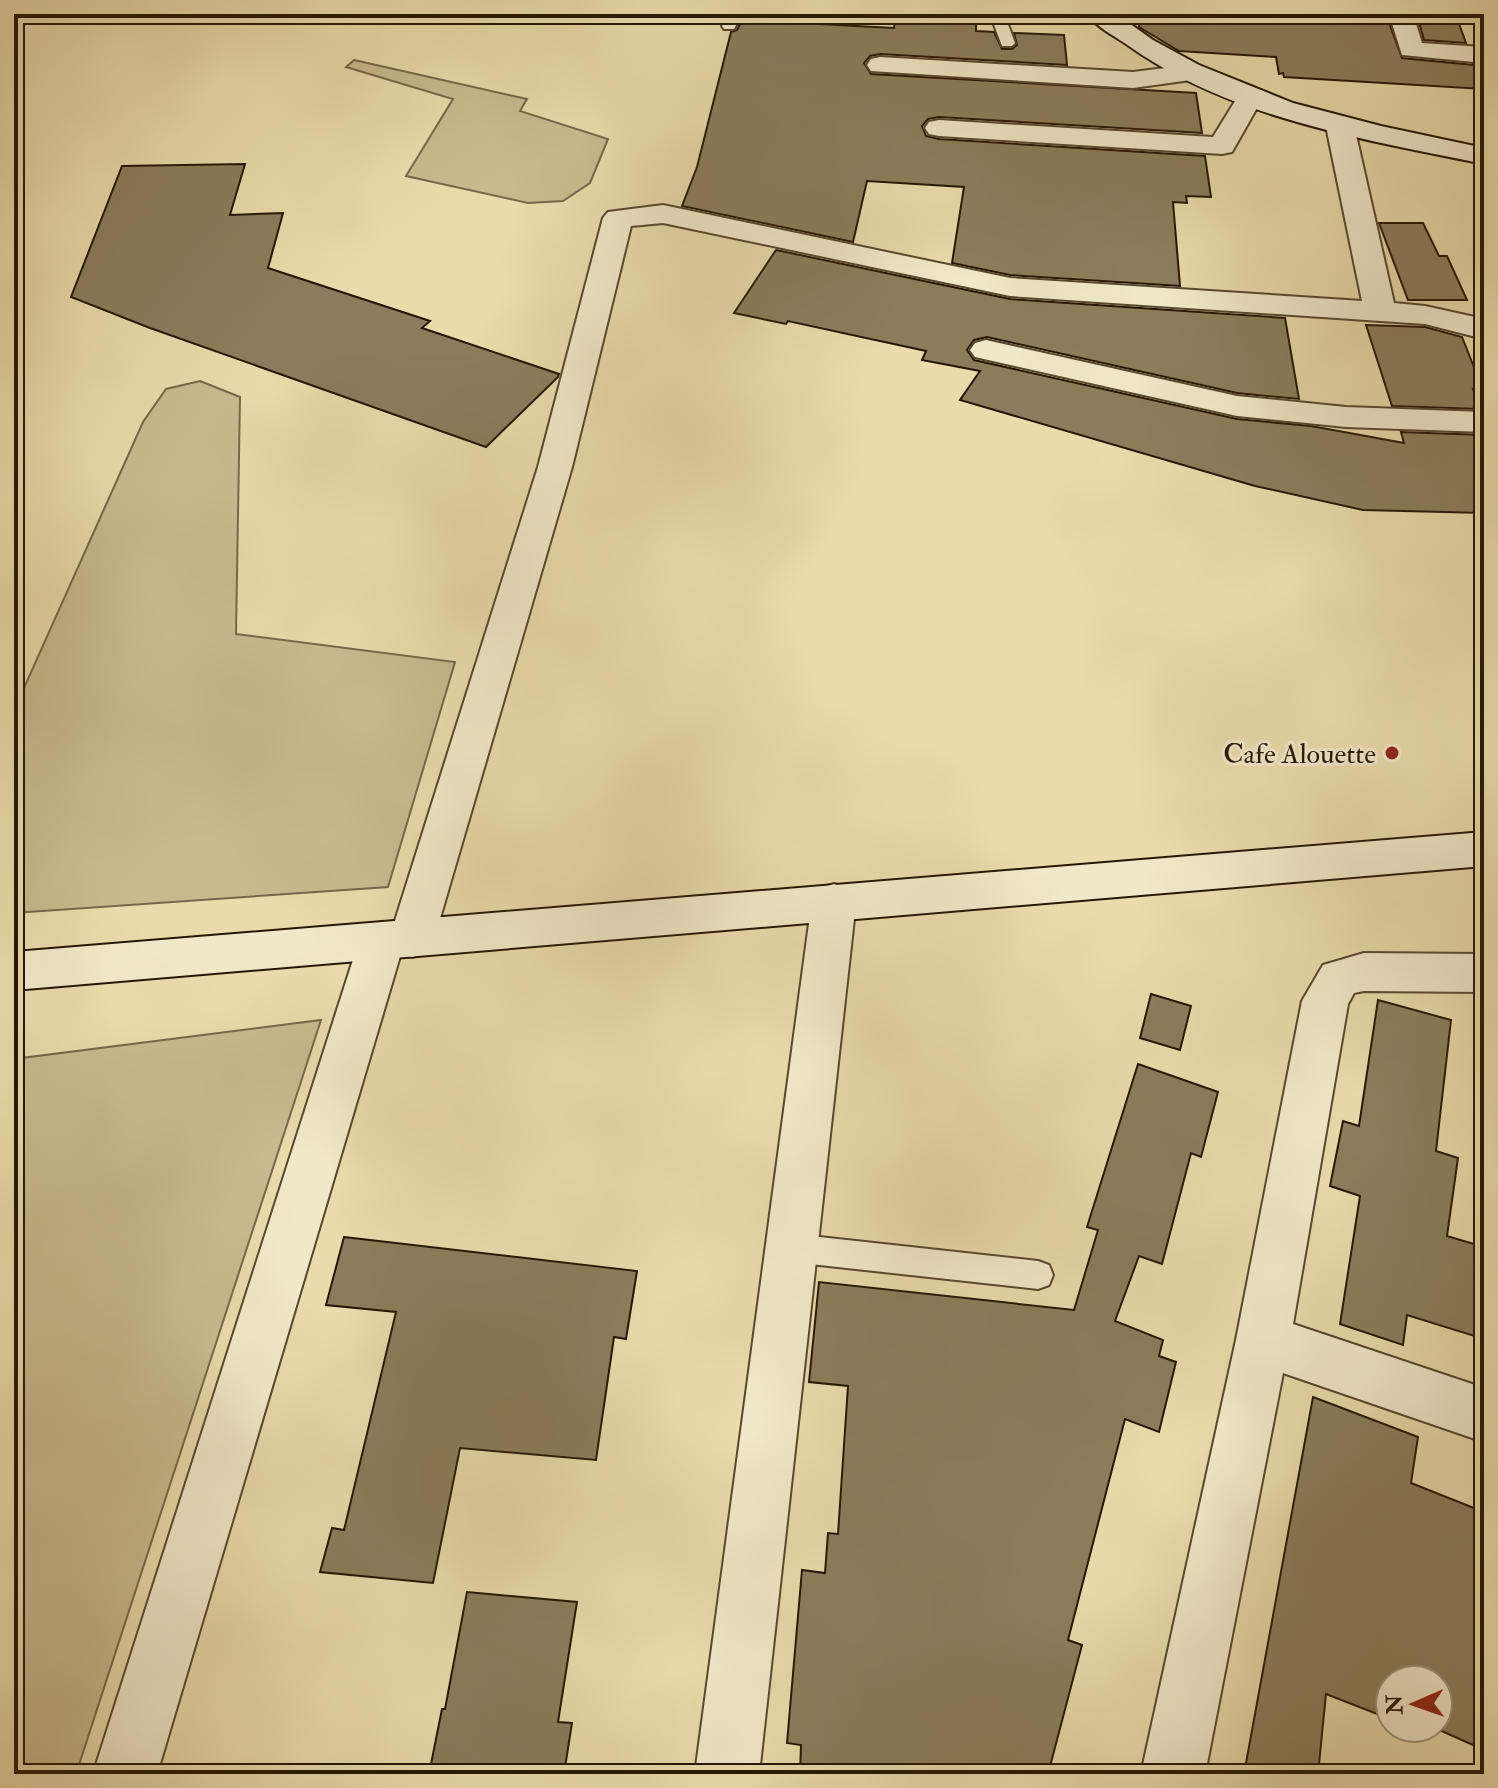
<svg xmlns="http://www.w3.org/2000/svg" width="1498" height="1788" font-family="'IM FELL Double Pica',serif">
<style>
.green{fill:#c8ba8f;stroke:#76684a;stroke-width:2}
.building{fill:#8b7d5b;stroke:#251704;stroke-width:2}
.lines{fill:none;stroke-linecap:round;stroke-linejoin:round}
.lane-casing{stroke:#56482e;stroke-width:4}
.street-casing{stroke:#56482e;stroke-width:4}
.secondary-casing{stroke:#251704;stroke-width:4}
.lane{fill:#f1e8c9;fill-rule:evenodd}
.street{fill:#f1e8c9;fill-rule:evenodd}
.secondary{fill:#f1e8c9;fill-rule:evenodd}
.poi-dot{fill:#8f2418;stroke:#f1e8c9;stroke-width:3}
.labels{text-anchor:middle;stroke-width:6;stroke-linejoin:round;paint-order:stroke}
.poi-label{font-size:28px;fill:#251704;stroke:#f1e8c9;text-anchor:end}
</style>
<rect width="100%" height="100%" fill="#e9dbac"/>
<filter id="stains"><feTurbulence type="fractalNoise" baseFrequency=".0025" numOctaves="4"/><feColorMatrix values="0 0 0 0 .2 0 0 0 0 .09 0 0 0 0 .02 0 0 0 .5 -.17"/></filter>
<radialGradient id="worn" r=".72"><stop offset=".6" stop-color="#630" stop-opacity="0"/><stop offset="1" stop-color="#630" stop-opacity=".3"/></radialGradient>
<g class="green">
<polygon points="354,60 527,99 520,111 608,139 590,183 563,201 528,203 406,176 453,99 346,67"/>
<polygon points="200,381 240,397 236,634 455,662 388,887 14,913 14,689 24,688 143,422 166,389"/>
<polygon points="321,1020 76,1774 14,1774 14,1059"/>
</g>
<g class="building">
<polygon points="896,14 976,14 976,31 994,32 1002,49 1012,49 1017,45 1014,33 1064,35 1067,65 880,54 870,56 864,63 871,74 1196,93 1202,133 939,117 928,119 922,126 926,136 939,139 1205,156 1211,197 1186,196 1187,203 1173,202 1180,286 1010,275 952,263 964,187 867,181 853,242 682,206 697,167 731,32 737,30 742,20 894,28"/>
<polygon points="1140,14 1372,14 1374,20 1388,20 1402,58 1474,65 1483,89 1284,77 1283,73 1279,74 1276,57 1179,51 1139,27"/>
<polygon points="1419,22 1459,24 1466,43 1424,40"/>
<polygon points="245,164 230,215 283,213 268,268 430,321 422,328 559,374 558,377 486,447 150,328 71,297 122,166"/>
<polygon points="1379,223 1423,223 1439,256 1447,256 1467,300 1408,300"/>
<polygon points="776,250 1010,299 1285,318 1299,399 1237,393 987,337 974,340 967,350 974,360 1237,419 1311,426 1404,443 1401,432 1484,435 1484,513 1363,510 1255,486 960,400 980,371 922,360 926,351 788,321 786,324 734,313"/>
<polygon points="1366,325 1425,327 1462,337 1483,390 1473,389 1480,409 1392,406"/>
<polygon points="1151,994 1191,1006 1180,1050 1140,1038"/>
<polygon points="1378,1000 1451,1020 1436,1151 1458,1158 1447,1236 1484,1247 1484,1339 1407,1315 1403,1345 1340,1324 1360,1196 1330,1186 1343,1121 1359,1126"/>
<polygon points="1138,1064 1218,1092 1201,1157 1191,1153 1162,1264 1139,1256 1115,1321 1163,1340 1159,1356 1176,1362 1159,1432 1125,1419 1068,1640 1082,1645 1048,1774 800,1774 801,1745 787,1743 802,1570 825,1573 828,1533 838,1534 848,1386 809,1382 819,1282 1074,1310 1098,1230 1087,1227"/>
<polygon points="344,1237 637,1271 626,1339 614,1337 596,1460 460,1448 433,1583 320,1572 332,1528 344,1530 396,1312 326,1305"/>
<polygon points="1313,1397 1418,1437 1411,1483 1484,1512 1484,1750 1435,1728 1438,1728 1438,1680 1390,1680 1390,1719 1326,1694 1318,1774 1244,1774"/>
<polygon points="467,1592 577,1602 558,1722 572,1723 564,1774 429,1774 442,1709 445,1709"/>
</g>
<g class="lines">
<g class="lane-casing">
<g id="lane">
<polygon points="728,14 742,14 734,29 724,29 722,26"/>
<polygon points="990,14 1004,14 1015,43 1012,46 1002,46"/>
<polygon points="792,1234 1038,1261 1049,1265 1053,1275 1049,1285 1038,1289 792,1262 781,1258 777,1248 781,1238"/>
</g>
</g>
<g class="street-casing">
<g id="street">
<polygon points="1389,14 1413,14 1422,43 1484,47 1484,63 1402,55"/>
<polygon points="880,57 1133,72 1189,65 1198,67 1202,73 1198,79 1133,88 871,71 867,65 871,59"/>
<polygon points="1249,91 1258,93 1262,99 1232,152 1222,154 939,136 929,134 925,128 929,122 939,120 1213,137 1240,93"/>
<polygon points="1340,118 1350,120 1354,126 1394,303 1425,306 1484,319 1484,339 1425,324 1010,296 663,223 631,226 572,467 434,939 428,952 412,957 401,953 157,1774 93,1774 359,941 366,928 382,923 393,927 538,467 603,218 608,212 663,205 1010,278 1362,301 1326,126 1330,120"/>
<polygon points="986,340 1237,396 1346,407 1484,412 1484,432 1346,427 1237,416 975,357 970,350 975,343"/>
<polygon points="834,884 850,889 856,901 759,1774 695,1774 812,901 818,889"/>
<polygon points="1364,953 1484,954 1484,992 1364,991 1354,993 1348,1004 1293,1324 1484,1388 1484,1442 1283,1373 1205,1774 1141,1774 1236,1340 1302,1001 1323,965"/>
</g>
</g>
<g class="secondary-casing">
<g id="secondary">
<path d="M 1088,14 L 1116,14 L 1153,40 L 1199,65 L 1293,103 L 1381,126 L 1484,148 L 1484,164 C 1362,139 1229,118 1126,44 C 1113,35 1096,27 1088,14 Z"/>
<polygon points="1484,832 1484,866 14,990 14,952"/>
</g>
</g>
<use href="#lane" class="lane"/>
<use href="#street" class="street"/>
<use href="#secondary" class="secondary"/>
</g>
<circle class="poi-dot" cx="1392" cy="753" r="8"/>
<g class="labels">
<g class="poi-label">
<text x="1376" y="763">Cafe Alouette</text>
</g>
</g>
<rect width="1498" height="1788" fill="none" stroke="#e9dbac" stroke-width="48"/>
<rect x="16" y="16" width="1466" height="1756" fill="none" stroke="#251704" stroke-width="4"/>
<rect x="24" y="24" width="1450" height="1740" fill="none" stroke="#251704" stroke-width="2"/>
<g transform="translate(1414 1704) rotate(268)"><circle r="38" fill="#f1e8c9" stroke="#9f947a" stroke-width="2"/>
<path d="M0-6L14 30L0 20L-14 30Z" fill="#8f2418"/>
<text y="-12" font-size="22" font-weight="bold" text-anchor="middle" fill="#251704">N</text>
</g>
<rect width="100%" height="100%" filter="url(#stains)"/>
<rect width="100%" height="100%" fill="url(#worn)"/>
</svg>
